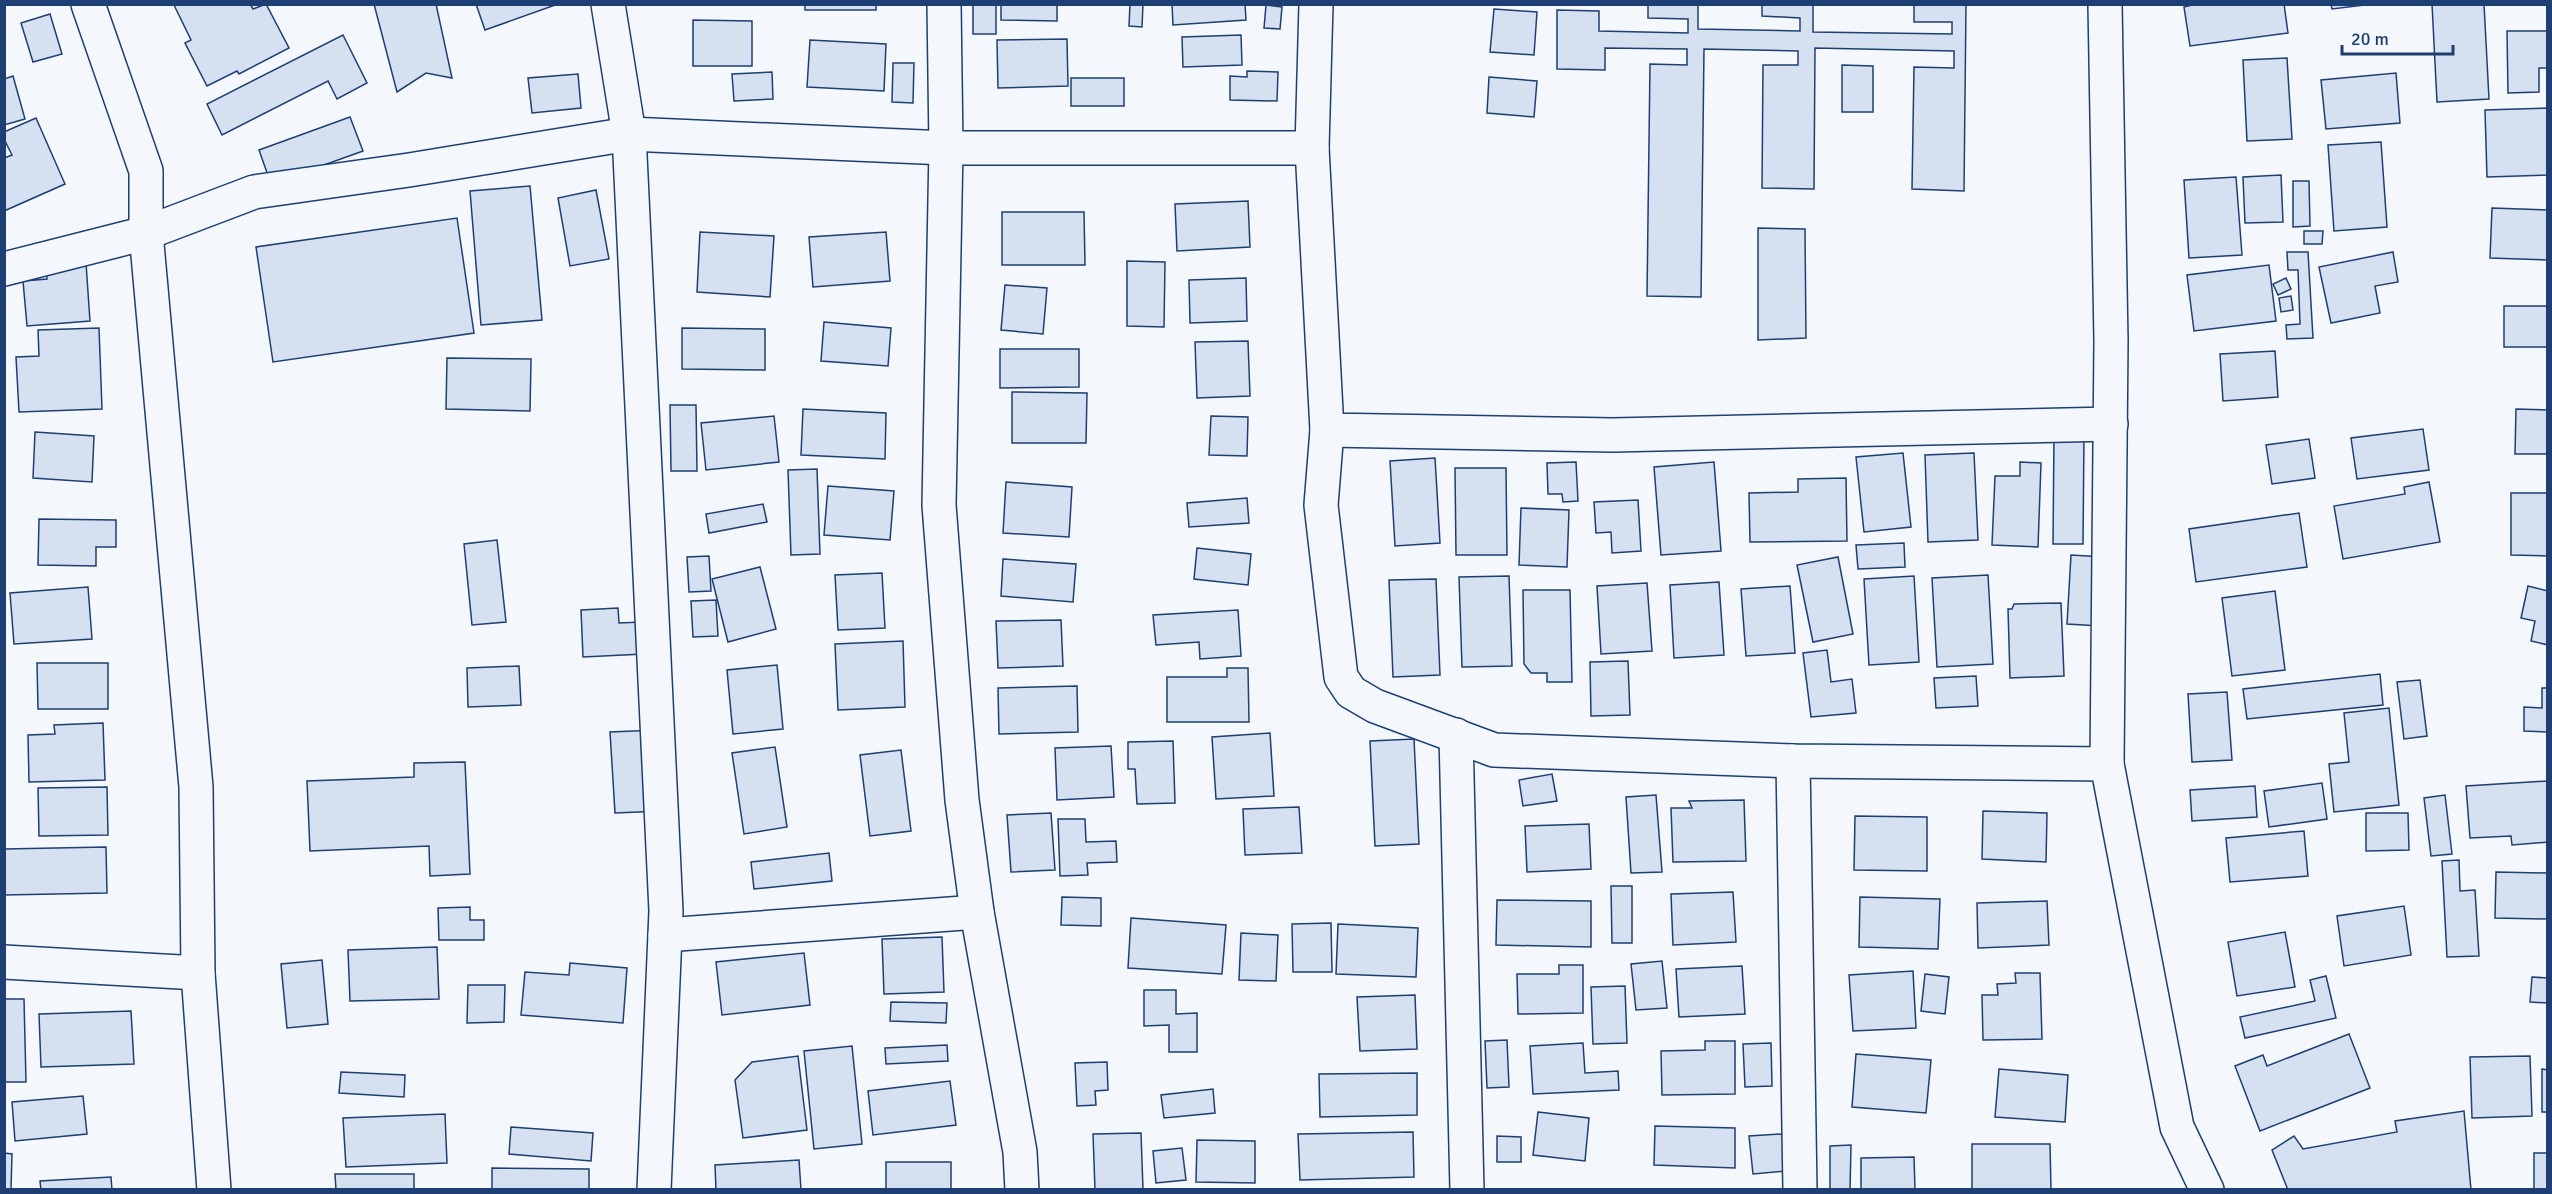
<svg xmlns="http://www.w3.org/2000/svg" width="2552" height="1194" font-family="Signika,sans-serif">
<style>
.building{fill:#d5e0f0;stroke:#1d3f73;stroke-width:1.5}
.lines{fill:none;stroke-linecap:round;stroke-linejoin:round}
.street-casing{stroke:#1d3f73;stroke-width:36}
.street{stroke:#f4f7fb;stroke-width:33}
</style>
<rect width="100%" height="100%" fill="#f4f7fb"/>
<g class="building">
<polygon points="250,4 253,9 266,4 289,48 239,74 237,71 207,86 185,43 191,40 174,5"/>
<polygon points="374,4 436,4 452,78 426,73 397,92"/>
<polygon points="476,4 558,4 485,30"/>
<rect x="805" y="4" width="71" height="6"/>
<rect x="973" y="4" width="23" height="30"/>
<polygon points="1001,4 1057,4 1057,21 1001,20"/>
<polygon points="1130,4 1143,4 1142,27 1129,26"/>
<polygon points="1172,4 1245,4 1246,20 1173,25"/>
<polygon points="1648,4 1698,4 1698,29 1800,31 1800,18 1762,16 1762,4 1813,4 1813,32 1952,34 1952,22 1914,22 1914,4 1966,4 1964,191 1912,189 1914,67 1954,68 1954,51 1815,48 1814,189 1762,188 1763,65 1798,65 1798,51 1704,49 1701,297 1647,296 1650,64 1687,65 1687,49 1605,48 1605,70 1557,69 1557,10 1599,11 1599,31 1688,33 1688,19 1648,18"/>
<polygon points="2284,4 2288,33 2190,46 2184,7 2196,4"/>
<polygon points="2331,4 2373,4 2332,9"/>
<polygon points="2432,4 2484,4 2489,99 2437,102"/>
<polygon points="1266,5 1282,7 1280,29 1264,28"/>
<polygon points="1494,9 1537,12 1534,55 1490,52"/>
<polygon points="50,14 62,54 33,62 21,23"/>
<polygon points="693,20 752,21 752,66 693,66"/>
<polygon points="2507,31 2548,31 2548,68 2539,68 2539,92 2508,93"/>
<polygon points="343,35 367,83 337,99 328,81 222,135 207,104"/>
<polygon points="1241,35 1242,65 1183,67 1182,37"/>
<polygon points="1067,39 1068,86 998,88 997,40"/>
<polygon points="810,40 886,44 884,91 807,87"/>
<polygon points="2287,58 2292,139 2247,141 2243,60"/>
<polygon points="893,63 914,63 913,103 892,102"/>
<polygon points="1842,65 1873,66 1873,112 1842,112"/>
<polygon points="1247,71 1278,72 1277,101 1230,100 1230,76 1247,77"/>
<polygon points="772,72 773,99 734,101 732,74"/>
<polygon points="2396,73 2400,123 2326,129 2321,80"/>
<polygon points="578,74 581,108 532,113 528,78"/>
<polygon points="13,76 25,119 4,125 4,79"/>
<polygon points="1489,77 1537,81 1534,117 1487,113"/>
<rect x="1071" y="78" width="53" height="28"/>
<polygon points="2548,108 2548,175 2487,177 2485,110"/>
<polygon points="350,117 363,151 271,184 259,150"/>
<polygon points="36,118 65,184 4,211 4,158 12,155 4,139 4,132"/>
<polygon points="2381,142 2387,227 2334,231 2328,145"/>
<polygon points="2281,175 2283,222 2245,223 2243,177"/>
<polygon points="2236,177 2242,255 2189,258 2184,180"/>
<polygon points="2293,181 2309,181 2310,226 2293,227"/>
<polygon points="530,186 542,320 481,325 470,191"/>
<polygon points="596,190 609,259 570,266 558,198"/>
<polygon points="1248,201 1250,247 1177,251 1175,204"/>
<polygon points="2492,208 2548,210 2548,260 2490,258"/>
<polygon points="1002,212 1084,212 1085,265 1002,265"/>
<polygon points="457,218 474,333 273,362 256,247"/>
<polygon points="1758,228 1805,229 1806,338 1758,340"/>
<polygon points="2304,231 2323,231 2322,244 2304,244"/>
<polygon points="700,232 774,236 770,297 697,292"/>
<polygon points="886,232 890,281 813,287 809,237"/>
<polygon points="2287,252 2308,252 2313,338 2287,339 2286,325 2300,324 2298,270 2288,270"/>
<polygon points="2393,252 2398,282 2375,286 2380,313 2331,323 2319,267"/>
<polygon points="1127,261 1165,262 1164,327 1127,326"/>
<polygon points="86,263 90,321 27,326 23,281 47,279 46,266"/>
<polygon points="2269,265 2276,321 2194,331 2187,275"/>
<polygon points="1246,278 1247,321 1190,323 1189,280"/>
<polygon points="2286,278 2291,289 2278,295 2273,284"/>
<polygon points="1005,285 1047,288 1043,334 1001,330"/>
<polygon points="2291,296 2293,310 2281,312 2279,298"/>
<rect x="2504" y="306" width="44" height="41"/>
<polygon points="824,322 891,328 888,366 821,361"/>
<polygon points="99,328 102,409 19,412 16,357 39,356 38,330"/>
<polygon points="682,328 765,329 765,370 682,369"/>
<polygon points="1248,341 1250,396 1197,398 1195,342"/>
<polygon points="1000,349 1079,349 1079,387 1000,388"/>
<polygon points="2275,351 2278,397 2223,401 2220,354"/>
<polygon points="447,358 531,359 530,411 446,409"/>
<polygon points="1012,392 1087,393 1086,443 1012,443"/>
<polygon points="670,405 696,405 697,471 671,471"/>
<polygon points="803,409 886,413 885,459 801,455"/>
<polygon points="2516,409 2548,410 2548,454 2515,454"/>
<polygon points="774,416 779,462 706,470 701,423"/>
<polygon points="1211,416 1248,417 1247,456 1209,455"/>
<polygon points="2423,429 2429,470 2357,479 2351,438"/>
<polygon points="35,432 94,436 92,482 33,478"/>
<polygon points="2054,435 2084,435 2083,544 2053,544"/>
<polygon points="2309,439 2315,478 2272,484 2266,445"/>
<polygon points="1903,453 1911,527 1864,532 1856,457"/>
<polygon points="1974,453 1978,540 1928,542 1925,455"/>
<polygon points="1435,458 1440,543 1395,546 1390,461"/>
<polygon points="1576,462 1578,501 1563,502 1562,494 1548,494 1547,463"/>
<polygon points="1714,462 1721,551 1661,555 1654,467"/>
<polygon points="2020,462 2041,463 2038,547 1992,545 1995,476 2020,476"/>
<polygon points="1455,468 1506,468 1507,555 1456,555"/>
<polygon points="817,469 820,554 791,555 788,470"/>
<polygon points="1846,478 1847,541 1750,542 1749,493 1798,492 1798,479"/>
<polygon points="1006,482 1072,487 1069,537 1003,533"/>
<polygon points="2429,482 2440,542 2343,559 2334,506 2405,494 2404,487"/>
<polygon points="828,486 894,491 890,540 824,535"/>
<polygon points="2511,493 2548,493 2548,556 2511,555"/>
<polygon points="1247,498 1249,523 1189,527 1187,503"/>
<polygon points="1638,500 1641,551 1612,553 1611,532 1596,533 1594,502"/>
<polygon points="763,504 767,522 709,533 706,514"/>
<polygon points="1521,508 1569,510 1567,567 1519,565"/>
<polygon points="2299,513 2307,567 2196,582 2189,529"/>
<polygon points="39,519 116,520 116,547 96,547 96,566 38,565"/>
<polygon points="497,540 506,622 472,625 464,544"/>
<polygon points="1904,543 1905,567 1858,569 1856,545"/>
<polygon points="1197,548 1251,554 1248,585 1194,579"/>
<polygon points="2071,555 2104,557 2100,626 2067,624"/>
<polygon points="709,556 711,591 689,592 687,557"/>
<polygon points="1838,557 1853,634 1813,642 1797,565"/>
<polygon points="1003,559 1076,564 1073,602 1001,596"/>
<polygon points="760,567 776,629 728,642 712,579"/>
<polygon points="882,573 885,628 838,630 835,575"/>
<polygon points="1988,575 1993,664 1937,667 1932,578"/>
<polygon points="1509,576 1512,666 1462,667 1459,577"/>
<polygon points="1914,576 1919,662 1869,665 1864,579"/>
<polygon points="1436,579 1440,675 1393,677 1389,580"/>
<polygon points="1719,582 1724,655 1674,658 1670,585"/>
<polygon points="1647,583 1652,651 1601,654 1597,586"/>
<polygon points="1790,586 1795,653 1746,656 1741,589"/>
<polygon points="2528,586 2548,591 2548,645 2531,641 2535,621 2521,618"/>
<polygon points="88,587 92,639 14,644 10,593"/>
<polygon points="1523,590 1570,590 1572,682 1547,682 1547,673 1531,673 1524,664"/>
<polygon points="2275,591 2285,670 2232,676 2222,598"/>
<polygon points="716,600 718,636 693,637 691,601"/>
<polygon points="2061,603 2064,676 2010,678 2008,609 2012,609 2014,604"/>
<polygon points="618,608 619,623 642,622 644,654 583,657 581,610"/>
<polygon points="1238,610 1241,656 1200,659 1199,642 1156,645 1153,615"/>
<polygon points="1061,620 1063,666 998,668 996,621"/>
<polygon points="903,641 905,707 838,710 835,644"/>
<polygon points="1827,650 1831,682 1852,679 1856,713 1811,717 1803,653"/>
<polygon points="1628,661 1630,715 1591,716 1590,662"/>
<polygon points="37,663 108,663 108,709 38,709"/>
<polygon points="777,665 783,729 733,734 727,670"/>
<polygon points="519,666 521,705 468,707 467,668"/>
<polygon points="1227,668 1248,668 1249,722 1167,722 1167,677 1227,677"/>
<polygon points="2380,674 2383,705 2247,719 2243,689"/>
<polygon points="1976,676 1978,706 1936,708 1934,678"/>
<polygon points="2420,680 2427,736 2404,739 2397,682"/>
<polygon points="1077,686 1078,732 999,734 998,688"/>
<polygon points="2542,688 2548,688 2548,732 2524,731 2524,707 2542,708"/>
<polygon points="2227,692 2232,760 2192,762 2188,694"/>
<polygon points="2389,708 2399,805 2334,812 2329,764 2349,762 2344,713"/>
<polygon points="103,723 105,780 29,782 28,735 55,734 54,725"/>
<polygon points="657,730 662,811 615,813 610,732"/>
<polygon points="1270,733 1274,796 1216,799 1212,737"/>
<polygon points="1414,739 1419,844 1375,846 1370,741"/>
<polygon points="1173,741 1175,803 1137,804 1135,769 1128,769 1128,742"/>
<polygon points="1111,746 1114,797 1057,800 1055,748"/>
<polygon points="775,747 787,827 744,834 732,753"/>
<polygon points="901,750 911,831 870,836 860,755"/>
<polygon points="465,762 470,874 430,876 429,846 310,851 307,781 414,777 414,763"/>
<polygon points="1552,774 1557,801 1523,806 1519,780"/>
<polygon points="2548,781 2548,842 2512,845 2511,836 2470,838 2466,786"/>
<polygon points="2322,783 2327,819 2269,827 2264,791"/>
<polygon points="2255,786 2257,817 2192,821 2190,790"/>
<polygon points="107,787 108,835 39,836 38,788"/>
<polygon points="1656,795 1662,872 1631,873 1626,797"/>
<polygon points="2445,795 2452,854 2431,856 2424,798"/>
<polygon points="1744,800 1746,861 1673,862 1671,808 1692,808 1689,801"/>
<polygon points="1299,807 1302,853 1245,855 1243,809"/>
<polygon points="1983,811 2047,813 2046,862 1982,859"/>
<polygon points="1051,813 1055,870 1011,872 1007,815"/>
<polygon points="2366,813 2408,813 2409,850 2366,851"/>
<polygon points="1855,816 1927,817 1927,871 1854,870"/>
<polygon points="1058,819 1085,819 1086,842 1116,841 1117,862 1087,863 1088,875 1060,876"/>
<polygon points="1589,824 1591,869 1527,872 1525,826"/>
<polygon points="2304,831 2308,876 2230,882 2226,838"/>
<polygon points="106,847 107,893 4,895 4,849"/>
<polygon points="829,853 832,881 754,889 751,862"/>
<polygon points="2459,860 2460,891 2475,890 2479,956 2447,957 2442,861"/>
<polygon points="2496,872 2548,873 2548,919 2495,918"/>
<polygon points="1611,886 1632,886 1632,943 1612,943"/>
<polygon points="1733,892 1736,942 1673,945 1671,894"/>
<polygon points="1062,897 1101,898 1101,926 1061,925"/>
<polygon points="1860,897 1940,899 1938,949 1859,947"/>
<polygon points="1497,900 1591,901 1591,947 1496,945"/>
<polygon points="2047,901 2049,945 1978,948 1977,903"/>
<polygon points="2404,906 2411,955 2344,966 2337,916"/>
<polygon points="470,907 470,920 484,920 484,940 439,940 438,908"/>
<polygon points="1131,918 1226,925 1222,974 1128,968"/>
<polygon points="1331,923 1332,972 1293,972 1292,924"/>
<polygon points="1338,924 1418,928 1416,977 1336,974"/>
<polygon points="2285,932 2295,987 2237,996 2228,942"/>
<polygon points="1241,933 1278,935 1276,981 1239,980"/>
<polygon points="942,937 944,992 884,994 882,939"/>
<polygon points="437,947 439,999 350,1001 348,950"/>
<polygon points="804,953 810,1005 722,1015 716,962"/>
<polygon points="322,960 328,1024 287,1028 281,964"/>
<polygon points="1662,961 1667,1008 1636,1010 1631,964"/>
<polygon points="570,963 627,968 623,1023 521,1015 525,972 569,975"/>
<polygon points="1559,965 1583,965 1583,1013 1518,1014 1517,974 1559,974"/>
<polygon points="1742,966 1745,1014 1679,1017 1676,969"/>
<polygon points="1913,971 1916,1028 1853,1031 1849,975"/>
<polygon points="2015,973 2040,973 2042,1039 1983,1040 1982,995 1998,995 1997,984 2016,983"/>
<polygon points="1925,974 1949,977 1945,1014 1921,1011"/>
<polygon points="2326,976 2336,1018 2245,1038 2240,1017 2315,1001 2310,980"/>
<polygon points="2532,977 2548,978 2548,1003 2530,1002"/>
<polygon points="468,985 505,985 504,1022 467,1023"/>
<polygon points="1625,986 1627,1043 1593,1044 1591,987"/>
<polygon points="1144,990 1176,990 1176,1014 1197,1013 1197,1052 1169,1052 1169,1025 1144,1026"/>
<polygon points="1415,995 1417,1049 1360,1051 1357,997"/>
<polygon points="4,999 24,999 26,1082 4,1082"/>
<polygon points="891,1002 947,1003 946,1023 890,1021"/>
<polygon points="131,1011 134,1064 41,1067 39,1014"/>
<polygon points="2349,1034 2370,1088 2260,1131 2235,1066 2263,1055 2267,1066"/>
<polygon points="1507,1040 1509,1087 1487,1088 1485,1041"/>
<polygon points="1705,1041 1735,1041 1735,1094 1662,1095 1661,1051 1705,1050"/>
<polygon points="1583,1043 1585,1073 1618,1071 1619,1090 1533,1094 1530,1046"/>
<polygon points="1771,1043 1772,1086 1745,1087 1743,1044"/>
<polygon points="947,1045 948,1061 886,1064 885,1048"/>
<polygon points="852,1046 862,1144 814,1149 804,1051"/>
<polygon points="1856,1054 1931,1060 1926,1113 1852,1107"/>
<polygon points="798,1056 807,1130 743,1138 735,1080 752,1062"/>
<polygon points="2530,1056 2532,1116 2472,1118 2470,1057"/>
<polygon points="1107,1062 1108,1090 1095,1091 1096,1105 1077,1106 1075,1063"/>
<polygon points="1999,1069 2068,1075 2065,1122 1995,1117"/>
<polygon points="2542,1069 2548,1070 2548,1112 2542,1112"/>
<polygon points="341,1072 405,1075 404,1097 339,1093"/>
<polygon points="1417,1073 1417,1115 1320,1117 1319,1074"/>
<polygon points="950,1081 956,1125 873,1135 868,1091"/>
<polygon points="1213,1089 1215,1113 1164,1118 1161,1095"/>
<polygon points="83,1096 87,1134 15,1141 12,1102"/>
<polygon points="2464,1111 2471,1190 2288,1190 2272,1150 2294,1136 2303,1149 2397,1132 2395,1121"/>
<polygon points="1538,1112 1589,1118 1585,1161 1533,1155"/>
<polygon points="445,1114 447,1163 346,1167 343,1118"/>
<polygon points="1655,1126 1735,1128 1735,1168 1654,1165"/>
<polygon points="511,1127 593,1133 591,1161 509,1154"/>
<polygon points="1413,1132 1414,1177 1300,1180 1298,1134"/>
<polygon points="1141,1133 1143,1189 1095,1190 1093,1134"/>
<polygon points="1782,1134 1786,1171 1753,1174 1749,1136"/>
<polygon points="1497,1136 1521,1137 1521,1162 1497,1162"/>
<polygon points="1197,1140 1255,1141 1255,1183 1196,1182"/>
<polygon points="1972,1144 2050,1144 2051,1190 1972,1190"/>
<polygon points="1851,1145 1850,1190 1830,1190 1830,1146"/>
<polygon points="1182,1148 1186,1180 1156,1183 1153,1151"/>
<polygon points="4,1153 12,1154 11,1190 4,1190"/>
<rect x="2534" y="1153" width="14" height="37"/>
<polygon points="1914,1157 1915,1190 1861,1190 1861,1158"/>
<polygon points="799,1160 801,1190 716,1190 715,1165"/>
<rect x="886" y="1162" width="65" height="28"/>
<polygon points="492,1168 589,1169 589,1190 492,1190"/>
<polygon points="335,1174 414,1174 414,1190 336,1190"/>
<polygon points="111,1177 112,1190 41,1190 40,1181"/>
</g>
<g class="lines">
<g class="street-casing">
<g id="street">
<polyline points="88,4 146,171 146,233 196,787 198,973 214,1190"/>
<polyline points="608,4 629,134 666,911 654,1190"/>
<polyline points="944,4 946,148 939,505 962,800 977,912 1020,1152 1022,1190"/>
<polyline points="1316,4 1312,148 1327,430 1613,435 2111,424"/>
<polyline points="2105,4 2111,341 2107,764 2177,1127 2207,1190"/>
<polyline points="4,269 146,233 254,192 409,170 629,134 946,148 1312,148"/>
<polyline points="1327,430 1321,505 1341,677 1351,692 1375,706 1494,750 1793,761 2107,764"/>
<polyline points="1456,735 1467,1190"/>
<polyline points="1793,761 1800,1190"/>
<polyline points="665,935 977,912"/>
<polyline points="4,962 198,973"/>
</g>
</g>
<use href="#street" class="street"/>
</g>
<rect width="2552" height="1194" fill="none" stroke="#1d3f73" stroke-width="12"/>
<path d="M2342 45v9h111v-9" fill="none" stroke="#1d3f73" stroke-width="3"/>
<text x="2351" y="45" font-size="18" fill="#1d3f73" stroke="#f4f7fb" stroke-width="4.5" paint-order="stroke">20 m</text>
</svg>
